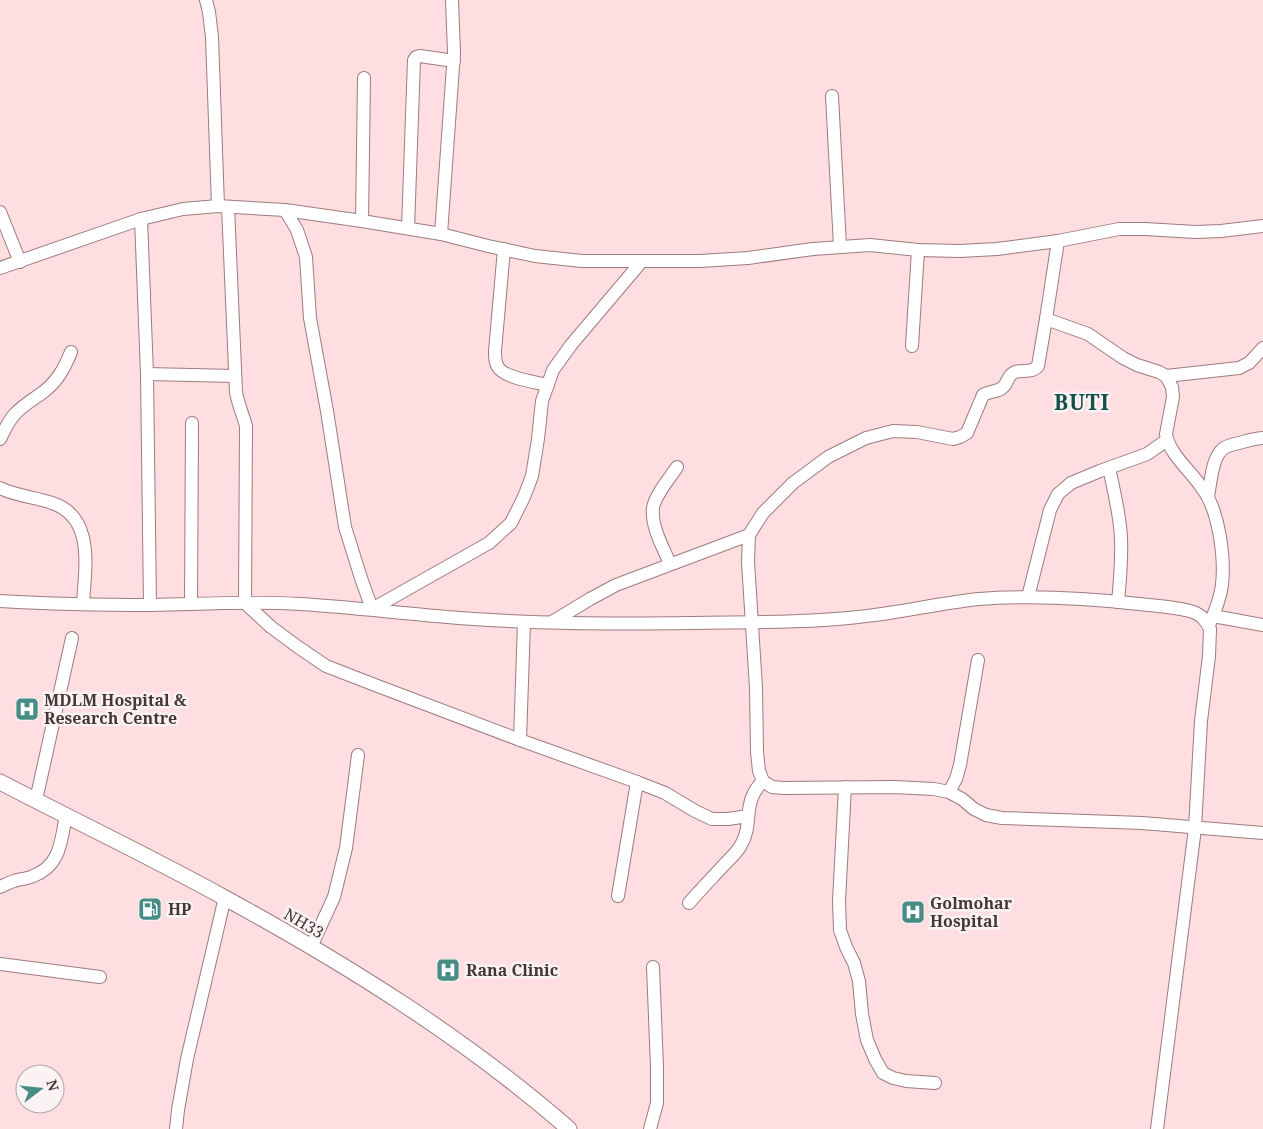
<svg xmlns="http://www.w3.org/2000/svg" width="1263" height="1129" font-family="'Noto Serif',serif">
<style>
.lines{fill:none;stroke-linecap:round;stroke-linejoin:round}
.minor-casing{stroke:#9e7b7e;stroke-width:14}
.major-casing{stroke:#9e7b7e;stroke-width:17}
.minor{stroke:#fff;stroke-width:12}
.major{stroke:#fff;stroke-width:15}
.labels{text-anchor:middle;stroke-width:5;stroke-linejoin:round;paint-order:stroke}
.poi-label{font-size:16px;font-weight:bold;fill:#453637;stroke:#faf2f3;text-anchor:start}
.street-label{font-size:16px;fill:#453637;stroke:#faf2f3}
.district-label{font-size:21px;font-weight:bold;letter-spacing:1px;fill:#144f4a;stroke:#faf2f3}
</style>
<rect width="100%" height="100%" fill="#fedee1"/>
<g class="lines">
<g class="minor-casing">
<g id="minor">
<polyline points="206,0 209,12 212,37 218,206"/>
<polyline points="832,96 840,246"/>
<path d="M 228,207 L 236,392 C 238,404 243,415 246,426 L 245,603 L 271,627 L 298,647 L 326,666 L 375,685 L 520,740 L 637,782 L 665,793 L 695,811 L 712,819 L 728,819 L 748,816"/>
<polyline points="285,210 297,230 306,257 310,318 327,411 345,527 361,578 372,609 489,543 511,523 524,497 532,476 538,439 542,401 553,370 571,345 642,261"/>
<polyline points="0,212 20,262"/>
<polyline points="141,219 147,374 150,605"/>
<polyline points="362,221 364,78"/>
<polyline points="408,228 414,60 416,57 420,56 454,61"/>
<polyline points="441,234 454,53 452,0"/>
<path d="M 1058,241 L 1046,319 L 1088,334 L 1123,358 L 1137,365 L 1159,372 L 1166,376 L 1172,387 L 1173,397 L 1166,434 C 1169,454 1191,471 1202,488 C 1219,510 1225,557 1222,585 C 1220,599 1215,612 1209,625"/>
<path d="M 504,249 L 495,351 C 495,357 495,363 498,367 C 504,378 535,382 548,385"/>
<polyline points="0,268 141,219 183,209 218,206 285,210 362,221 441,234 488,246 535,256 582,261 700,261 748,258 813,249 870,245 918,250 960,251 997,249 1058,241 1119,229 1145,229 1196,232 1221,231 1263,226"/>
<path d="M 1046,319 L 1038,366 C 1031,374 1023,369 1015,372 C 1007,375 1008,384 1002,388 C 997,392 989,391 983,395 L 967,433 L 960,437 L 953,439 L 917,432 L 893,431 L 866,438 L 828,457 L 793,483 L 763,513 L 749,535 L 748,562 L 756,688 L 757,752 L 759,771 L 763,781 L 772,787 L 784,788 L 894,787 L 934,789 L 949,792 L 962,799 L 974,809 L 986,815 L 1002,818 L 1142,823 L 1263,833"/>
<polyline points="912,346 918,250"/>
<polyline points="147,374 235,376"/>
<polyline points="1166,376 1239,368 1249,363 1263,348"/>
<path d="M 0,439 C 4,431 8,422 14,415 C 22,406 32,400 42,393 C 57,382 64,369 71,352"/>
<path d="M 1109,468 C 1114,491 1120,515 1121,538 C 1122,559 1120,581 1118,602"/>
<path d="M 0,488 C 16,496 35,497 52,503 C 95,517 85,568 83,604"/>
<path d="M 1208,496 C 1211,482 1212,456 1224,448 C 1229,445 1234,444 1239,443 C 1247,441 1255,438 1263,438"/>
<path d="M 670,564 C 663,547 651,527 653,508 C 655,495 670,478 677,467"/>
<polyline points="1028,597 1050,510 1058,494 1071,483 1100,471 1147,454 1167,440"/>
<path d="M 0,601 C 51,604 102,605 153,605 C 202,604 252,601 301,604 C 350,607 398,613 447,617 C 529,624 611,624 693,623 C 748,622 803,623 858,617 C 899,613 939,603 979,599 C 1032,595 1086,598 1139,604 C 1156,606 1177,607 1193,612 C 1202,615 1206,621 1210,629 L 1209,656 L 1201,721 L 1195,828 L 1157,1129"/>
<polyline points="191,604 192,423"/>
<polyline points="1213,616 1263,625"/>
<polyline points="552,622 590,599 616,585 749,535"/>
<polyline points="520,740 524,622"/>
<polyline points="845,787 839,901 840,930 846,947 854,963 859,981 862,1014 867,1040 875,1059 883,1073 893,1078 906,1081 935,1083"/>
<polyline points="949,792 956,779 960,765 978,660"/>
<polyline points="36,800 72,638"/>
<path d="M 0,887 C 5,885 9,882 14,881 C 20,879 27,879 33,876 C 61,866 61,840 66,815"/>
<polyline points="618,896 637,782"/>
<path d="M 689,903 C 700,890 712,878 723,866 C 729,859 737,853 741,845 C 754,823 741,803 763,781"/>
<polyline points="311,947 334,897 346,848 358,755"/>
<polyline points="0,964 100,977"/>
<polyline points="176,1129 178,1110 187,1059 225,897"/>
<polyline points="650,1129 657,1103 657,1067 653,967"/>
</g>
</g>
<g class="major-casing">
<path id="major" d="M 0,782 C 75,821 151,857 225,898 C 346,964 465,1038 569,1129"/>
</g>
<use href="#minor" class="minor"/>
<use href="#major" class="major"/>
</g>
<defs>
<g id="hospital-square" transform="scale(1.25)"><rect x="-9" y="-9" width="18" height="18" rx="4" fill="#478d85" stroke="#faf2f3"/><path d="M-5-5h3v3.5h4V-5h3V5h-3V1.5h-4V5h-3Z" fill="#fff"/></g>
<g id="fuel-square" transform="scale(1.25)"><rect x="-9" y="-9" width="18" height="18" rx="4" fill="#478d85" stroke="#faf2f3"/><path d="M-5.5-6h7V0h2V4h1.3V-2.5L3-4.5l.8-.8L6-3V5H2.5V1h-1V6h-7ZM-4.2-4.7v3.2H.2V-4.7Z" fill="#fff"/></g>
</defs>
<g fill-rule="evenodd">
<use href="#hospital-square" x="27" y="709"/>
<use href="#fuel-square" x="150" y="909"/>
<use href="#hospital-square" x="913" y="912"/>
<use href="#hospital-square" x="448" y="970"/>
</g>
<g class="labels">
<g class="poi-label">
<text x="44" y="706">MDLM Hospital &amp;<tspan x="44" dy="18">Research Centre</tspan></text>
<text x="930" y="909">Golmohar<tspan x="930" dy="18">Hospital</tspan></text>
<text x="168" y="915">HP</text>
<text x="466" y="976">Rana Clinic</text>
</g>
<g class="street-label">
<text transform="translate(304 923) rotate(30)" y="6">NH33</text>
</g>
<g class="district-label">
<text x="1082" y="410">BUTI</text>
</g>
</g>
<g transform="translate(40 1089) rotate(74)"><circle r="24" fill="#faf2f3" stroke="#b2a7a8"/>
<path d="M0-4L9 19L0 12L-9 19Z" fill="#478d85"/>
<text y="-8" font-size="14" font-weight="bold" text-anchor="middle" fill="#453637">N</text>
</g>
</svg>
